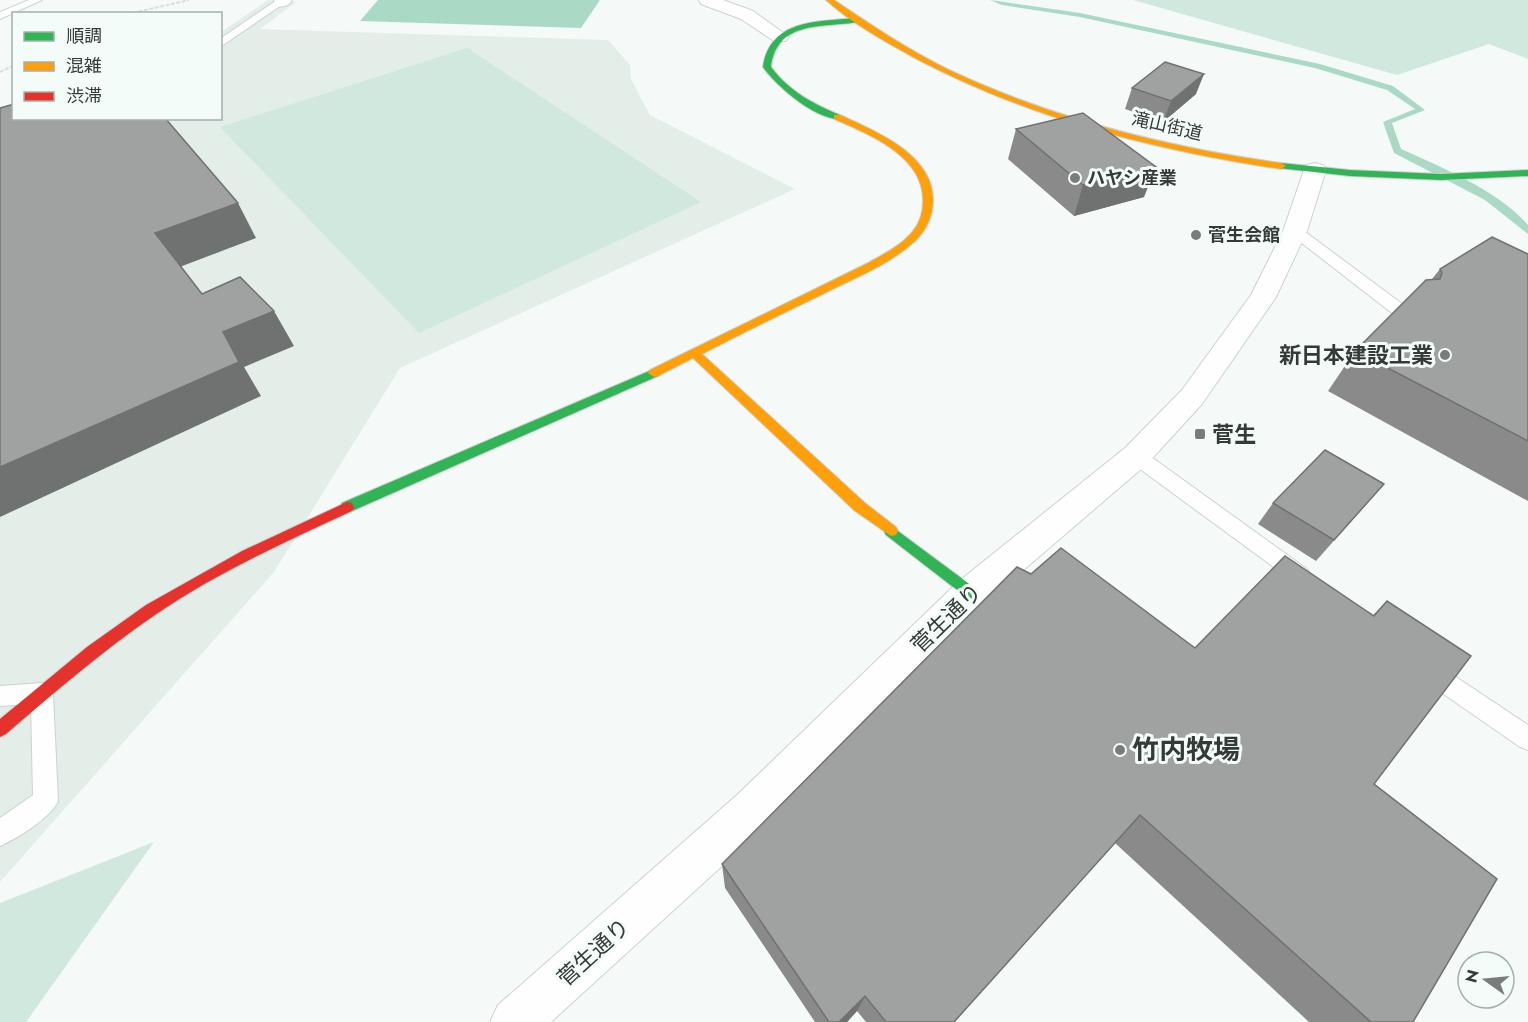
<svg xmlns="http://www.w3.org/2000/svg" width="1528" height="1022" font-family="Jost,'Noto Sans JP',sans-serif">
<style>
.built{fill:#e3eee9}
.green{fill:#d0e8de}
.water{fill:#aadac6}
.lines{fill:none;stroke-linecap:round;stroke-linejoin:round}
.stream{fill:#aadac6;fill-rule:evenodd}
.lane-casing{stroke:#cdd1d0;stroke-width:2}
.street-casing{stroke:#cdd1d0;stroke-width:2}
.fast-casing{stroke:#cdd1d0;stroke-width:2}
.slow-casing{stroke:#cdd1d0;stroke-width:2}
.jam-casing{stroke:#cdd1d0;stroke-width:2}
.path{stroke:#dcdddd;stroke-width:2;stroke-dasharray:4 1.5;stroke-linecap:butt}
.lane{fill:#fefefe;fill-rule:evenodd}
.street{fill:#fefefe;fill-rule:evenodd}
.fast{fill:#30b455;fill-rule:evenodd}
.slow{fill:#ff9f0a;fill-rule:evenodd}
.jam{fill:#e5322d;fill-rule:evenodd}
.wall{fill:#8a8a8a}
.shaded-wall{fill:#707171}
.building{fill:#a0a1a1;stroke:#707171;stroke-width:1.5}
.poi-dot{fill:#787d7b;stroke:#f3fcf8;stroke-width:2}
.labels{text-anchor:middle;stroke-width:6;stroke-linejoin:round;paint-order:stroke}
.far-street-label{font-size:18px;fill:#353937;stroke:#f3fcf8}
.far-poi-label{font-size:18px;font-weight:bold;fill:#353937;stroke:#f3fcf8;text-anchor:start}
.poi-label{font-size:22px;font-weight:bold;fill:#353937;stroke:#f3fcf8;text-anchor:end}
.street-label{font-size:22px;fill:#353937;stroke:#f3fcf8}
.near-poi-label{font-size:27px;font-weight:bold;fill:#353937;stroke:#f3fcf8;text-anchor:start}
</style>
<rect width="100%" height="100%" fill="#f5faf8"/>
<polygon class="built" points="268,0 296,2 260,29 608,40 630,65 631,79 650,115 795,189 400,368 274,572 0,882 0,126 25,118 220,118 221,32"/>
<g class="green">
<polygon points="1133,0 1528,0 1528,59 1489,44 1397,75"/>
<polygon points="467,48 701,202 419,333 220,127"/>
<polygon points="154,842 26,1022 0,1022 0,903"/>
</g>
<polygon class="water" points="378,0 600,0 581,28 360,21"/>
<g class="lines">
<path class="stream" d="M 990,0 L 1080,13 L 1320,64 L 1393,86 L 1425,110 L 1392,123 L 1401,149 C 1441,167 1499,191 1528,225 L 1528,234 L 1485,200 L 1394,153 L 1383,122 L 1415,109 L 1387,90 L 1315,68 L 1080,17 L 1002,5 Z"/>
<g class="lane-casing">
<g id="lane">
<polygon points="29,0 42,0 0,19 0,12"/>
<polygon points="277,0 286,2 220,47 220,39"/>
<polygon points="1295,227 1300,228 1409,309 1411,313 1409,317 1397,317 1290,234 1288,231"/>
<polygon points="1136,449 1143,451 1308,570 1311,576 1308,582 1301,585 1294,582 1129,461 1127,456 1129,451"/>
<polygon points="1427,660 1435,663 1528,725 1528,750 1520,747 1419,677 1416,670 1419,663"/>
<path d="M 42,683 L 50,686 L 53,693 L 58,801 C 52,817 16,839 0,846 L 0,818 L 33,795 L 31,704 L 0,706 L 0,686 Z"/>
</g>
</g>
<g class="street-casing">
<g id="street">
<path d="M 274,0 L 292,0 C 288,7 283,7 275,6 Z"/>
<polygon points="699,0 723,0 753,11 789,37 786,41 774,41 741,19 701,4"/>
<polygon points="1315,163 1323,165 1326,170 1307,231 1276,297 1202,404 1147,464 984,604 767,825 551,1022 490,1022 498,1005 737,795 958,582 1125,448 1182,390 1251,295 1283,231 1304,170 1307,165"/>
</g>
</g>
<g class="fast-casing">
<g id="fast">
<path d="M 855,18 L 859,20 L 858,22 C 822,28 777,20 771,67 C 789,91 813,104 840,115 L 840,119 C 816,120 776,86 763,67 C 770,19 817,22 855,18 Z"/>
<polygon points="1281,163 1350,170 1441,174 1528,170 1528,176 1441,180 1350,176 1278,168 1276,166"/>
<polygon points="654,369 660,373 658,376 352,511 342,511 340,507 342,503"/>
<polygon points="891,526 976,589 978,593 976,597 971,599 966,597 886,535 884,531 886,527"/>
</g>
</g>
<g class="slow-casing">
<g id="slow">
<path d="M 826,0 L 834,0 C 871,25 907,49 947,69 C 1053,119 1166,147 1281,163 L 1286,166 L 1281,169 C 1153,150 1028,118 913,57 C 884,41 850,22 826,0 Z"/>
<path d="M 834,115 L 840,115 C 875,131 933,154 933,200 C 933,215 927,229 916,240 C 890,265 852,279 821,295 C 781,314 741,334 702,354 L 865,503 L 896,527 L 898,531 L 896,535 L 891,536 L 855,511 L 693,358 L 658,376 L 654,377 L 648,373 L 650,370 L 868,263 C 884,254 902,245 913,231 C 920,223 923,211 923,201 C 924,156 869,134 834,119 Z"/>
</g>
</g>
<g class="jam-casing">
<path id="jam" d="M 347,502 L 352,503 L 354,507 L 352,511 C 285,542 216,573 155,615 C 102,651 54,693 6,734 L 0,737 L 0,719 L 87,647 L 146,605 L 242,551 Z"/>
</g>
<g class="path">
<polyline points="128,14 189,0"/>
<polyline points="0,72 14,65"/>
</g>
<use href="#lane" class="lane"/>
<use href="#street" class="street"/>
<use href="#fast" class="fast"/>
<use href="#slow" class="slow"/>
<use href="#jam" class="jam"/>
</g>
<g class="wall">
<polygon points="1132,88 1196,94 1163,122 1125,109"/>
<polygon points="1016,129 1144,197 1074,216 1008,159"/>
<polygon points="1528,254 1528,501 1328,391 1355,351 1432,279 1440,269"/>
<polygon points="1384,484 1316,561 1258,524 1273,503"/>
<polygon points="1031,574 1195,648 1373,615 1387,601 1374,784 1413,1022 1309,1022 1115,843 954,1022 866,1022 857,1011 847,1022 815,1022 725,888 722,864"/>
</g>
<g class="shaded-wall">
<polygon points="1204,74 1196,94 1163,122 1171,101"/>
<polygon points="1156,167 1144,197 1074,216 1083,185"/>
<polygon points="238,203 256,238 177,268 155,233"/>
<polygon points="274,311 294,346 244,367 261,396 0,517 0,467 223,332"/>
<polygon points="865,996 857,1011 847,1022 839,1022"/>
</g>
<g class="building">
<polygon points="1165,62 1204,74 1171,101 1132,88"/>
<polygon points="14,104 14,118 165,118 238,203 155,233 202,294 240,277 274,311 223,332 239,362 0,467 0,108"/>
<polygon points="1083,113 1156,167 1083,185 1016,129"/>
<polygon points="1492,237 1528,254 1528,441 1355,351 1426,280 1440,279 1442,273 1440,269"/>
<polygon points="1325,450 1384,484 1334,540 1273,503"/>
<polygon points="1061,548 1195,648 1285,556 1374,616 1387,601 1471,656 1374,784 1497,879 1413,1022 1371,1022 1140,815 954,1022 886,1022 865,996 839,1022 829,1022 722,864 1017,567 1031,574"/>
</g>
<g class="poi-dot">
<circle cx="1075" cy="178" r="6"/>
<circle cx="1196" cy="235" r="6"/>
<circle cx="1445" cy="355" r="6"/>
<rect x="1194" y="428" width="12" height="12" rx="3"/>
<circle cx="1120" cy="750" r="6"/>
</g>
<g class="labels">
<g class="far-street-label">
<text transform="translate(1167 126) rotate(13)" y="6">滝山街道</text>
</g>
<g class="far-poi-label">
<text x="1087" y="184">ハヤシ産業</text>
<text x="1208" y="241">菅生会館</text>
</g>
<g class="poi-label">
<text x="1433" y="363">新日本建設工業</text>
<text x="1212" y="442" text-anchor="start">菅生</text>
</g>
<g class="street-label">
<text transform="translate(946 618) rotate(-44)" y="8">菅生通り</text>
<text transform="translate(593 952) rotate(-42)" y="8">菅生通り</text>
</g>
<g class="near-poi-label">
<text x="1132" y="759">竹内牧場</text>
</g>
</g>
<rect x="12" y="12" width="210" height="108" fill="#f3fcf8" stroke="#a7aeab" stroke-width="1.5"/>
<rect x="24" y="32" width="30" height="9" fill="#30b455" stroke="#a7aeab" stroke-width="1.5"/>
<text x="66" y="42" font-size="18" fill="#353937">順調</text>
<rect x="24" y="62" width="30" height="9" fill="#ff9f0a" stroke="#a7aeab" stroke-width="1.5"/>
<text x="66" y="72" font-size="18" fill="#353937">混雑</text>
<rect x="24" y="92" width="30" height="9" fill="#e5322d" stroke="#a7aeab" stroke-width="1.5"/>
<text x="66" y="102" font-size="18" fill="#353937">渋滞</text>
<g transform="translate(1486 980) rotate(285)"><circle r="28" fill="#f3fcf8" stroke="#a7aeab" stroke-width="1.5"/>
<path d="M0-4.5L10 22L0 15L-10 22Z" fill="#787d7b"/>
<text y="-9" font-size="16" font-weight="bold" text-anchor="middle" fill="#353937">N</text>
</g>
</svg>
